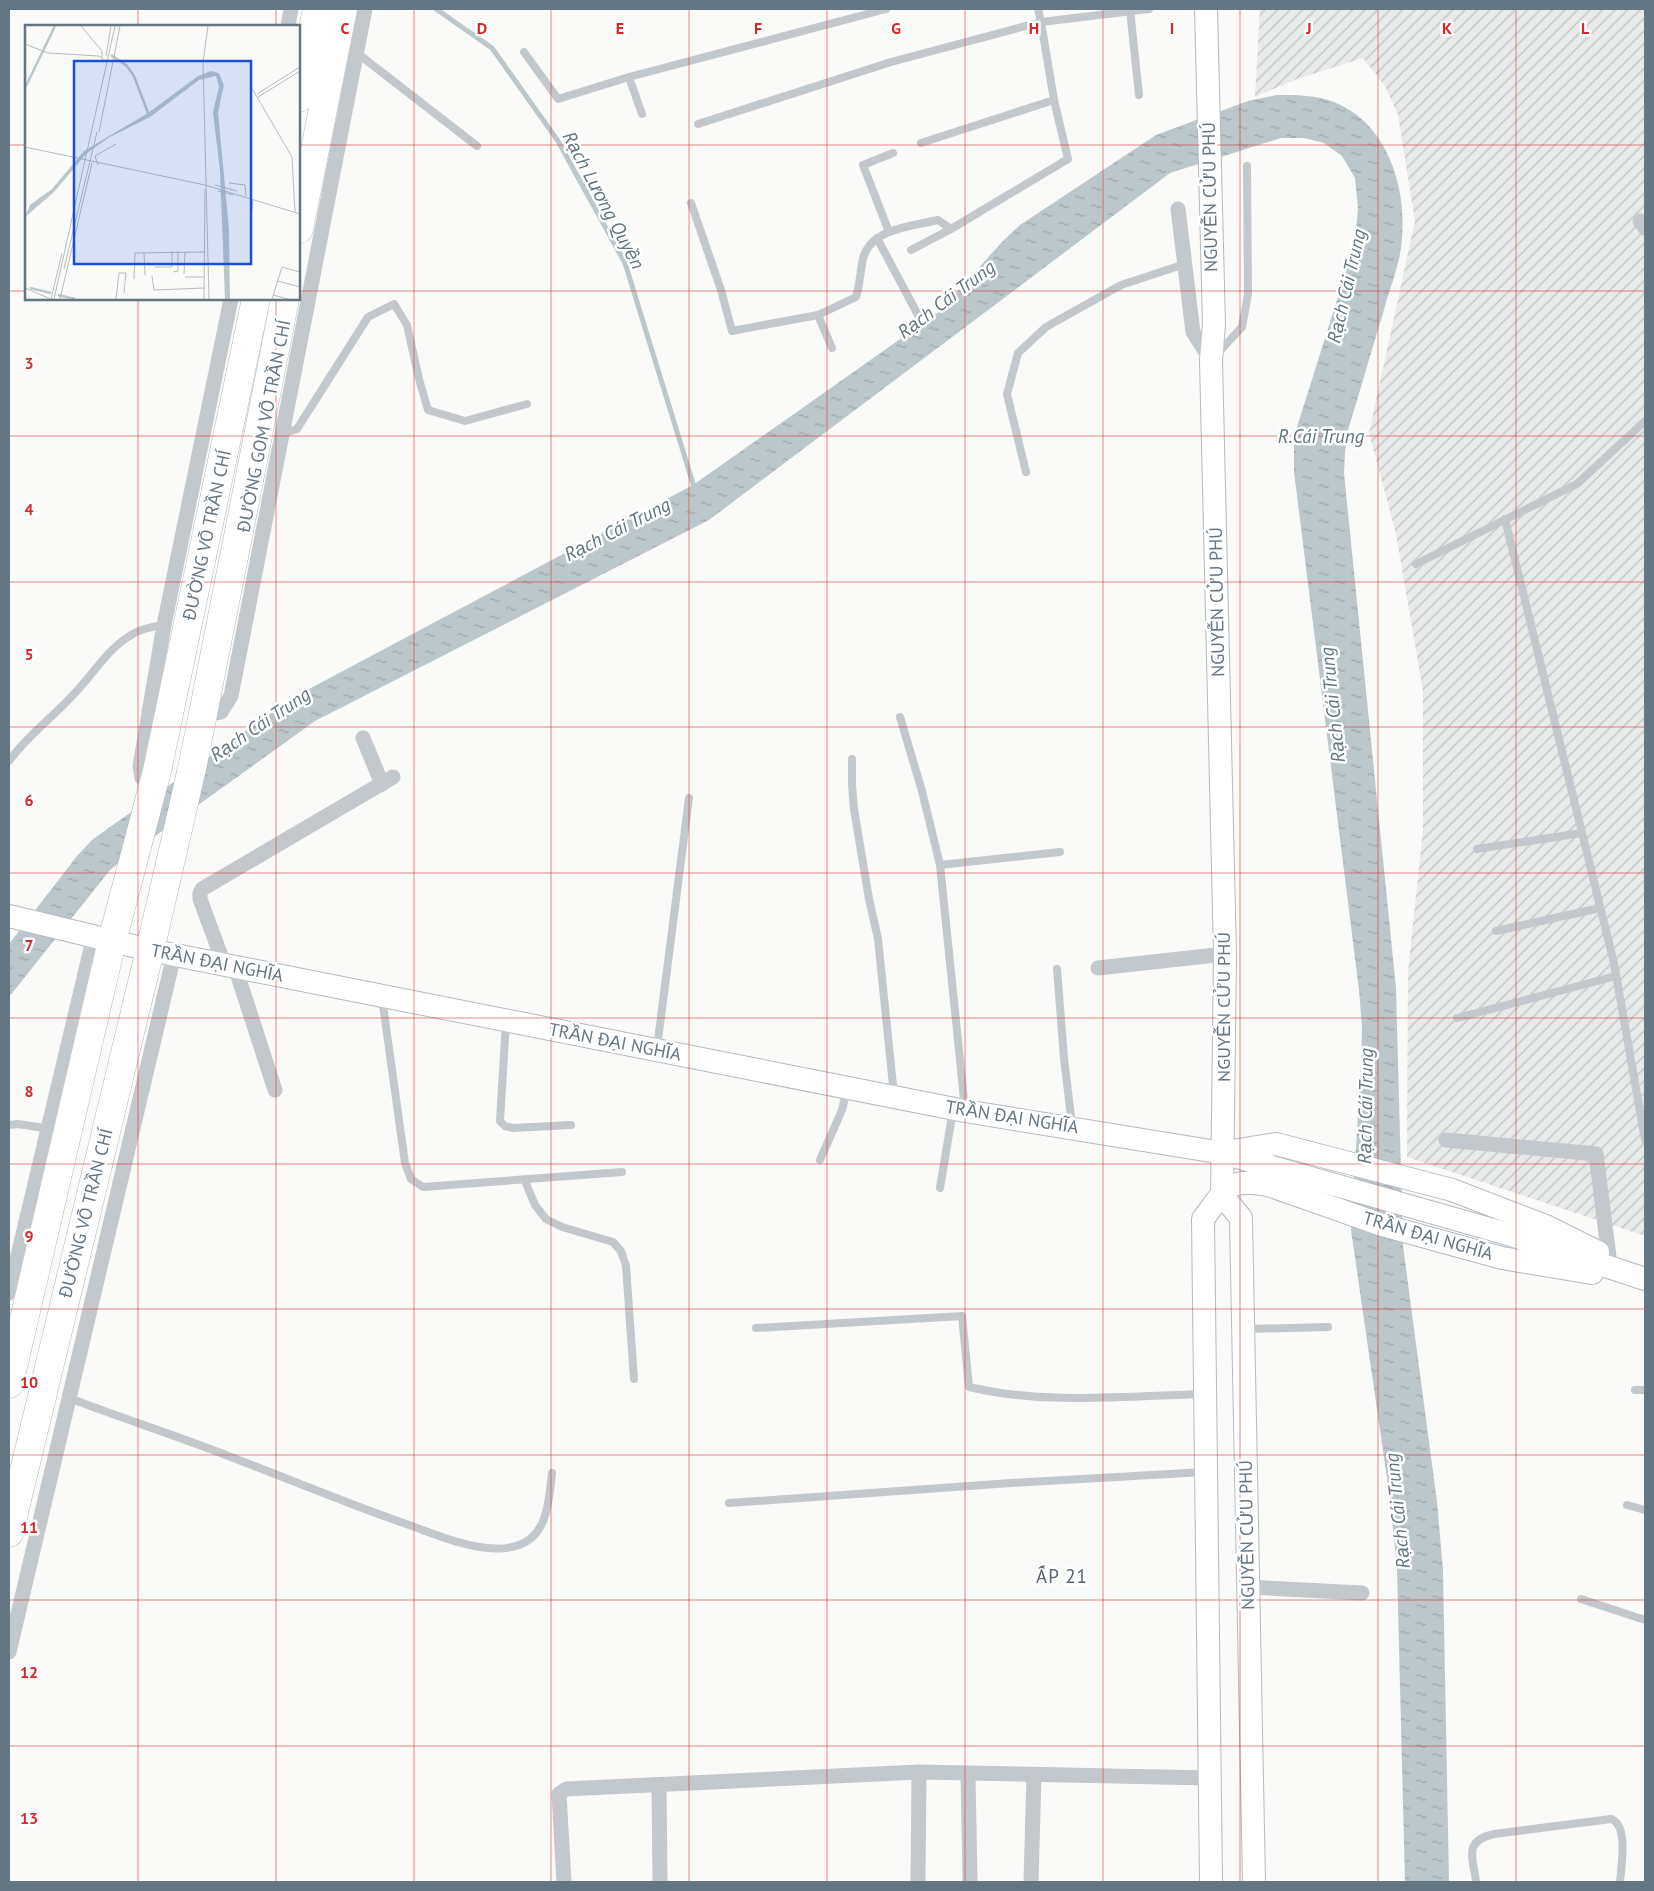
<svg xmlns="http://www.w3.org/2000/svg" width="1654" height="1891" font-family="'PT Sans',sans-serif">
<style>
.industrial{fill:url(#industrial-furrows)}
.water{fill:url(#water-ripples)}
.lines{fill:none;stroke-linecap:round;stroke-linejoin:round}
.stream{stroke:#bbc7cb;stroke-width:5}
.secondary-casing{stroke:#b3babf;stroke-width:24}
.highway-casing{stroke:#b4b9bd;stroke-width:29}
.lane{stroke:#c3c8cc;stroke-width:8}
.street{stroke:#c3c8cc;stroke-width:15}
.secondary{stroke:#fff;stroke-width:22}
.highway{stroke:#fff;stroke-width:28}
.grid{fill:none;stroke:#d62828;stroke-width:1;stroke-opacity:0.55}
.labels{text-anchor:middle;stroke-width:5;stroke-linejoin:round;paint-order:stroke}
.street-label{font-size:18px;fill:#657683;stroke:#fff}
.water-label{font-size:19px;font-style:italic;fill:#60757c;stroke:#fff}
.neighbourhood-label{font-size:19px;letter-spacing:1px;fill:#57646e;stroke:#fff}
.inset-river{fill:none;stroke:#bbc7cb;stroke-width:2.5}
.inset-road{fill:none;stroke:#b5bdc2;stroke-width:1}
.view{fill:#1d4ed8;fill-opacity:0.15;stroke:#1d4ed8;stroke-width:2.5}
.inset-edge{fill:none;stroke:#657683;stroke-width:2.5}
.grid-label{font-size:16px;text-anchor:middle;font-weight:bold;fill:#d62828;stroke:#fff;stroke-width:5;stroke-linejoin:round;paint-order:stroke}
</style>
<defs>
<pattern id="industrial-furrows" width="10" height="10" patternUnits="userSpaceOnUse" patternTransform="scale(1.25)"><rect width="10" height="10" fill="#e8e9e9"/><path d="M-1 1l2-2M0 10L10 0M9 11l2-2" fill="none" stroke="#c0c1c2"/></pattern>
<pattern id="water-ripples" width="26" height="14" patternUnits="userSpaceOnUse" patternTransform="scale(1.25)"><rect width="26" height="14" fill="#bbc7cb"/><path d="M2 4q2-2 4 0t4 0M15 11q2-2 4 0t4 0" fill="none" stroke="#9ca6aa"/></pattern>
</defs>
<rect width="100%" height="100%" fill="#fafaf8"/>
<polygon class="industrial" points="1260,9 1645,9 1645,1236 1407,1157 1408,971 1423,830 1423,691 1396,534 1369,433 1415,221 1398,115 1385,86 1363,58 1297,79 1255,97"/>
<path class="water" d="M 1277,95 C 1296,95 1316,95 1334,102 C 1392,125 1410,198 1400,254 C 1396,274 1388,294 1383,313 C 1371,352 1360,391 1348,430 L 1345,452 L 1344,473 L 1396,988 L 1403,1246 L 1437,1502 L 1443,1570 L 1449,1882 L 1405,1882 L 1397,1569 L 1391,1506 L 1351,1230 L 1361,1065 L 1362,1027 L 1359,990 L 1294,472 L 1294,448 L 1297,427 L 1355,243 L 1358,209 L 1355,178 L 1342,156 L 1324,143 L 1304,138 L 1281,138 L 1170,173 L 709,520 L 315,721 L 126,857 L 110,870 L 9,997 L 9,944 L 77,856 L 92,840 L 110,827 L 294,697 L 693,485 L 940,311 L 1002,242 L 1020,225 L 1156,135 L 1248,101 Z"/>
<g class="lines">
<polyline class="stream" points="436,9 492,48 558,141 625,263 695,490"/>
<g class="secondary-casing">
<g id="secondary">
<polyline points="1206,9 1214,325 1211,360 1225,954 1222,1195 1241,1218 1254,1882"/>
<polyline points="9,916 150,950 965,1111 1223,1153 1511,1235 1645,1279"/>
<polyline points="1232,1151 1276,1144 1452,1190 1548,1227 1598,1252"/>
<polyline points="1257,1177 1268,1185 1382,1225 1429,1238 1502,1258 1592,1273"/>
<path d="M 1211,1882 L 1203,1219 C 1226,1189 1227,1177 1268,1185"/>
</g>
</g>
<g class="highway-casing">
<g id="highway">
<polyline points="299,98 317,9"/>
<polyline points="299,229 343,9"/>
<polyline points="9,1384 112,941 157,771 256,299"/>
<polyline points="9,1533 150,950 193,764 285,299"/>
</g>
</g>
<g class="lane">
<polyline points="1038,9 1041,22 1149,9"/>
<polyline points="1130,10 1139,95"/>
<polyline points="524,52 558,99 629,77 886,9"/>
<polyline points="357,53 477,146"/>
<polyline points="629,77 642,114"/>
<polyline points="921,143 1054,100"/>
<path d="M 691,203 L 721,290 L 732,331 L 818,315 L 856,297 C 860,285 860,272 863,259 C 870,228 914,226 938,220 L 951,229 L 1068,159 L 1054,100 L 1041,22 L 891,62 L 698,124"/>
<polyline points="889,232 863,165 893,153"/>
<polyline points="877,238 918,315"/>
<polyline points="911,250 951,229"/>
<polyline points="818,315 832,348"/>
<polyline points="1218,353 1242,327 1248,294 1247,166"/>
<polyline points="282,434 297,429 368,317 394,304 407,325 419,379 428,410 465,421 527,404"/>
<polyline points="1026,472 1007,394 1018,353 1046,327 1121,285 1185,264"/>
<polyline points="1505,519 1614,963 1645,1140"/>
<polyline points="1416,564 1577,484 1645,421"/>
<polyline points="900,717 922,791 940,865 965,1109"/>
<polyline points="852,759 852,785 854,809 869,899 878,939 894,1095"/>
<path d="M 9,761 C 27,736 52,718 73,695 C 91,677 106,651 128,637 C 139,629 151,627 164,625"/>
<polyline points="1477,849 1582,833"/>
<polyline points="940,865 1060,852"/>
<polyline points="1496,931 1600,908"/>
<polyline points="1057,969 1064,1058 1072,1125"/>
<polyline points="382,998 405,1163 411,1179 423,1187 622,1172"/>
<polyline points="1457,1018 1616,976"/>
<polyline points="506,1022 500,1121 505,1126 513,1128 571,1125"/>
<polyline points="657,1048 689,798"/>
<polyline points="9,1125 18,1124 51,1129"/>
<polyline points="820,1160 842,1110 847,1089"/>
<polyline points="525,1181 535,1205 546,1219 562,1227 613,1242 621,1251 626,1266 634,1379"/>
<polyline points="940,1188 953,1110"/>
<path d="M 756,1328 L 962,1316 L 969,1387 C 1045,1405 1126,1396 1203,1394"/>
<polyline points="1245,1329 1328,1327"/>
<polyline points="1635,1390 1645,1390"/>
<path d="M 69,1398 C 124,1419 181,1437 236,1459 C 294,1481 351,1505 409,1525 C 440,1536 487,1557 519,1545 C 548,1535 549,1499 552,1473"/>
<polyline points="729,1503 1011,1483 1204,1472"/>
<polyline points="1627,1505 1645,1510"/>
<polyline points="1581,1599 1645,1620"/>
<path d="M 1476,1882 C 1473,1857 1463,1841 1494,1834 L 1611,1819 C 1629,1825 1621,1867 1620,1882"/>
</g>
<g class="street">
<polyline points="288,26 291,9"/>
<polyline points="1178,209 1193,332 1211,360"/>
<polyline points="1640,221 1645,228"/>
<polyline points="202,715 221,712 231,696 365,9"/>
<polyline points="363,738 382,784"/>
<polyline points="152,790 142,778 140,766 164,625 231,299"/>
<polyline points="224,964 200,899 200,893 202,889 393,777"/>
<polyline points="235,967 275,1090"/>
<polyline points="1098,968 1225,954"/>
<polyline points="1446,1140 1596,1154 1609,1257"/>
<polyline points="9,1293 94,936"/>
<polyline points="1248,1587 1362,1593"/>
<polyline points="9,1652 174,955"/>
<polyline points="968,1774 970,1882"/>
<polyline points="659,1785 660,1882"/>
<polyline points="564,1882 559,1794 566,1789 919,1772 1210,1778"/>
<polyline points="918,1882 919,1772"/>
<polyline points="1031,1882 1034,1775"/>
</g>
<use href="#secondary" class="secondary"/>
<use href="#highway" class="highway"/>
</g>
<path class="grid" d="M 138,9 L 138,26M 276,9 L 276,26M 414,9 L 414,1882M 551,9 L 551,1882M 689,9 L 689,1882M 827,9 L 827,1882M 965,9 L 965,1882M 1103,9 L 1103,1882M 1240,9 L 1240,1882M 1378,9 L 1378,1882M 1516,9 L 1516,1882M 9,145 L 26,145M 299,145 L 1645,145M 9,291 L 26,291M 299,291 L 1645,291M 138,299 L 138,1882M 276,299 L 276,1882M 9,436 L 1645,436M 9,582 L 1645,582M 9,727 L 1645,727M 9,873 L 1645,873M 9,1018 L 1645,1018M 9,1164 L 1645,1164M 9,1309 L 1645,1309M 9,1455 L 1645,1455M 9,1600 L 1645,1600M 9,1746 L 1645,1746"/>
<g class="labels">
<g class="street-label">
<text transform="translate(1210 197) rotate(-91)" y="6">NGUYỄN CỬU PHÚ</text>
<text transform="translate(264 426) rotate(-79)" y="6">ĐƯỜNG GOM VÕ TRẦN CHÍ</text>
<text transform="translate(207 535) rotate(-78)" y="6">ĐƯỜNG VÕ TRẦN CHÍ</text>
<text transform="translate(1217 602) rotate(-91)" y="6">NGUYỄN CỬU PHÚ</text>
<text transform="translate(217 963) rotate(11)" y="6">TRẦN ĐẠI NGHĨA</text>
<text transform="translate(1224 1007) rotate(-90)" y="6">NGUYỄN CỬU PHÚ</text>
<text transform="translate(615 1042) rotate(11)" y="6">TRẦN ĐẠI NGHĨA</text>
<text transform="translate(1012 1117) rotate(9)" y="6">TRẦN ĐẠI NGHĨA</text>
<text transform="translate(86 1213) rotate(-76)" y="6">ĐƯỜNG VÕ TRẦN CHÍ</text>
<text transform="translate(1428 1236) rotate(16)" y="6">TRẦN ĐẠI NGHĨA</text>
<text transform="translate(1247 1535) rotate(-91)" y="6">NGUYỄN CỬU PHÚ</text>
</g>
<g class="water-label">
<text transform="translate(604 200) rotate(62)" y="7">Rạch Lương Quyền</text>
<text transform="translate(1346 286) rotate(-77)" y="7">Rạch Cái Trung</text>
<text transform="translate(946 299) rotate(-37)" y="7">Rạch Cái Trung</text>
<text x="1321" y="443">R.Cái Trung</text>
<text transform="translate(617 529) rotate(-27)" y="7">Rạch Cái Trung</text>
<text transform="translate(1332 705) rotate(-96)" y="7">Rạch Cái Trung</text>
<text transform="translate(260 724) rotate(-34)" y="7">Rạch Cái Trung</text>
<text transform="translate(1365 1106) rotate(-89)" y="7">Rạch Cái Trung</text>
<text transform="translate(1397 1511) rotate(-96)" y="7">Rạch Cái Trung</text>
</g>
<g class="neighbourhood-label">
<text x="1062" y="1583">ẤP 21</text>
</g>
</g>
<g transform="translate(25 25)">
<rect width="275" height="275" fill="#fafaf8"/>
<path d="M 186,46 L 194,48 L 199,60 L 193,87 L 204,204 L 205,274 L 200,274 L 195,146 L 188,87 L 194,62 L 191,51 L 174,55 L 125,92 L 83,113 L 61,129 L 29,167 L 0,192 L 5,180 L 27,164 L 59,126 L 123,88 L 173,51 Z" fill="#bbc7cb"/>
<path class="inset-river" d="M 86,30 L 102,41 L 109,51 L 123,88M 0,63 L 30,1M 5,263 L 26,268M 33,270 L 50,274"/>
<path class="inset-road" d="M 56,1 L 77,26 L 77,33M 183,1 L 178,37 L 184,274M 0,19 L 23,28 L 74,31 L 81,37M 81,31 L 86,1M 225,60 L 267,132 L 270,187M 232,69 L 275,42M 233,72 L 275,46M 74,107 L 95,1M 0,122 L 180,160 L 275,189M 73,140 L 70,131 L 91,119M 204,158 L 220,160 L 221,171M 190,160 L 212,166M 193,166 L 208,170M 226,195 L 228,174M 119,228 L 120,250M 130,242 L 147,242 L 147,226M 39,244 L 72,107M 148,247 L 153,246 L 153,226M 159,249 L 160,227M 127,251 L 129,265 L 179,263M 160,252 L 179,252M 109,254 L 110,228 L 179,227M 253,256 L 275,262M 0,263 L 26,274M 248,270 L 263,274M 26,274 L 37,228M 29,274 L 90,1M 35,274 L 67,138M 91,274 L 94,248 L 101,248 L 99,268M 179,274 L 180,164M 247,274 L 257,242 L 275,247"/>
<path class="view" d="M 49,36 L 226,36 L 226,239 L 49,239 Z"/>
<rect width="275" height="275" class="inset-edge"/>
</g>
<g class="grid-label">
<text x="345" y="34">C</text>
<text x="482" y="34">D</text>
<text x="620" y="34">E</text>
<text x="758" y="34">F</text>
<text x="896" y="34">G</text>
<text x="1034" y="34">H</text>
<text x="1172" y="34">I</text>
<text x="1309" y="34">J</text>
<text x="1447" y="34">K</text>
<text x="1585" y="34">L</text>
<text x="29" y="369">3</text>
<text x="29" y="515">4</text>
<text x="29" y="660">5</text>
<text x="29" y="806">6</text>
<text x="29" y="951">7</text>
<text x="29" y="1097">8</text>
<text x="29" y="1242">9</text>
<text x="29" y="1388">10</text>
<text x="29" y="1533">11</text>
<text x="29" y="1678">12</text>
<text x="29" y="1824">13</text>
</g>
<rect width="1654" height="1891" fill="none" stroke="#657683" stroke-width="20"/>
</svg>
